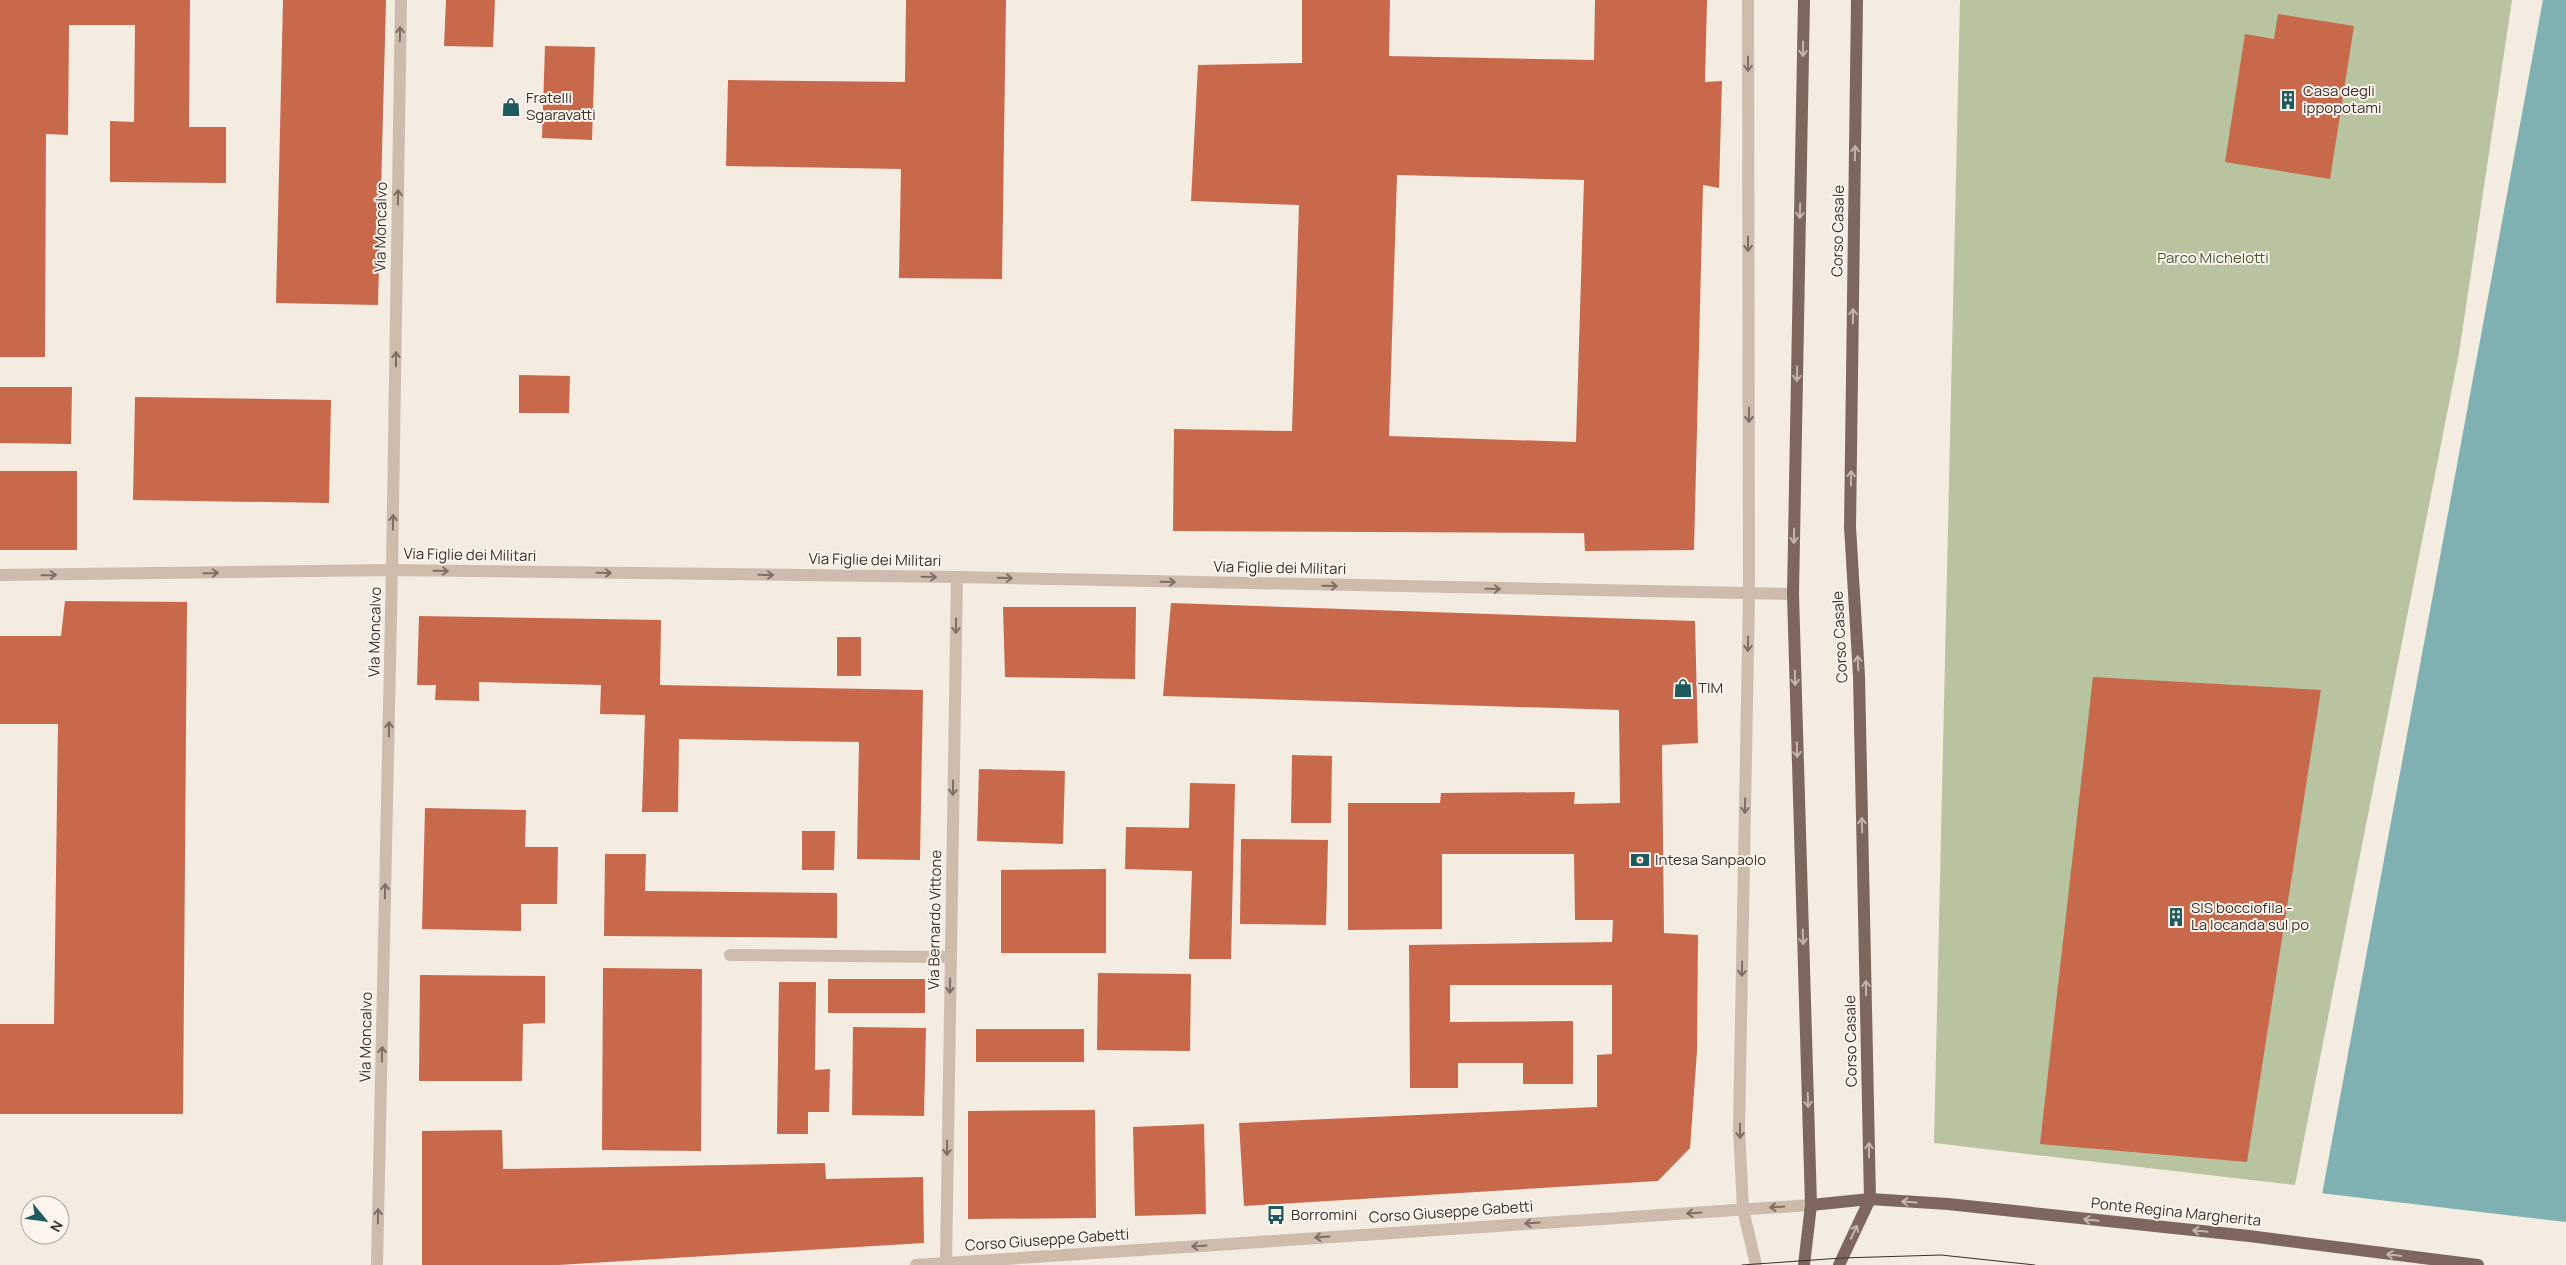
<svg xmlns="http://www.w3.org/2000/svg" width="2566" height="1265" font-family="Manrope,sans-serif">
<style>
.green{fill:#b8c4a0}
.water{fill:#7fb0b2}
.pier{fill:#f4ebe1}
.building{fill:#c8694b;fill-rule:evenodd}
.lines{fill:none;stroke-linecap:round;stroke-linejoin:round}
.service{stroke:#cdbbac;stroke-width:12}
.minor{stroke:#cdbbac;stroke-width:12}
.tertiary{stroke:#cdbbac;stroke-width:12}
.primary{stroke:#7d675c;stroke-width:12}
.tram{stroke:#3b302b;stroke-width:1}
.oneway{stroke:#7d6f65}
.oneway2{stroke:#c2b5ac}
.labels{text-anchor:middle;stroke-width:4;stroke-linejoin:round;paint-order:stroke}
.poi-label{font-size:15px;fill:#3b302b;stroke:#fbf5ee;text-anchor:start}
.street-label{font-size:15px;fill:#3b302b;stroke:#fbf5ee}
.park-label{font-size:15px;fill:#4a5a2e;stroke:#fbf5ee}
</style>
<rect width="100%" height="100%" fill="#f4ebe1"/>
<polygon class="green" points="1960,0 2512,0 2459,353 2295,1185 1934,1143"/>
<polygon class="water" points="2543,0 2566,0 2566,1265 2309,1265"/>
<polygon class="pier" points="2320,1193 2566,1222 2566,1265 2307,1265"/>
<g class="building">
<polygon points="0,0 190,0 189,127 226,127 226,183 110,182 110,121 134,122 135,25 69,25 68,135 46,134 45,357 0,357"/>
<polygon points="283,0 386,0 378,305 276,303"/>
<polygon points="446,0 495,0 493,47 444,46"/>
<polygon points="906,0 1006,0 1002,279 899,278 901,169 726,166 728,80 905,82"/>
<path d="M 1302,0 L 1390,0 L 1389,56 L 1594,60 L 1595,0 L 1707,0 L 1705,82 L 1722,81 L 1719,188 L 1703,185 L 1694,550 L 1585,551 L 1584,533 L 1173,531 L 1174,429 L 1292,431 L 1299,205 L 1191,201 L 1198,65 L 1302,63 ZM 1397,175 L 1584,180 L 1576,442 L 1389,436 Z"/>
<polygon points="2278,14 2354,26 2330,179 2225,162 2245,34 2274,39"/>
<polygon points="545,46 595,47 592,140 542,138"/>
<polygon points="519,375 570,376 569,413 519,413"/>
<polygon points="0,387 72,387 71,444 0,443"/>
<polygon points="135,397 331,400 329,503 133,500"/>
<rect x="0" y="471" width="77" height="79"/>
<polygon points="65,601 187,602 183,1114 0,1114 0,1024 54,1024 58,724 0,724 0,636 61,636"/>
<polygon points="1171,603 1695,621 1698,743 1662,745 1664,933 1698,935 1697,1051 1690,1148 1658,1181 1244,1206 1239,1123 1597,1107 1597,1055 1612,1054 1612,985 1450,985 1450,1022 1573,1021 1573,1084 1523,1084 1523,1063 1458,1063 1458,1088 1410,1088 1409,945 1612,942 1613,920 1575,920 1574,854 1442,854 1442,929 1348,930 1348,803 1440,803 1441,793 1575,792 1574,804 1620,803 1619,710 1163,696"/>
<polygon points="1003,607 1136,607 1135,679 1005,677"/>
<polygon points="419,616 661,620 660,685 923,690 920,860 857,859 859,742 679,739 678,812 642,812 645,715 600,714 601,685 479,682 479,701 435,700 436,685 417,685"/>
<rect x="837" y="637" width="24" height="39"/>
<polygon points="2093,677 2321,690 2247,1162 2040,1144"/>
<polygon points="1292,755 1332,756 1331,823 1291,823"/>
<polygon points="979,769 1065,771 1063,844 977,841"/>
<polygon points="1190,783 1235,784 1231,959 1189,959 1192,871 1125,869 1126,827 1189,828"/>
<polygon points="425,808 526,810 525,847 558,847 557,904 521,904 521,931 422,929"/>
<polygon points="802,831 835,831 834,870 802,870"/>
<polygon points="1241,839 1328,840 1326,925 1240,924"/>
<polygon points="605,854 646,854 645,891 837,893 837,938 604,936"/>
<polygon points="1106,869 1106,953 1001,953 1001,870"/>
<polygon points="603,968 702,969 701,1151 602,1150"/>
<polygon points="1098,973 1191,974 1190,1051 1097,1050"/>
<polygon points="420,975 545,976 545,1023 523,1024 522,1081 419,1081"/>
<rect x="828" y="979" width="97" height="34"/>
<polygon points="779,982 816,982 815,1070 830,1069 829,1112 808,1112 808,1134 777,1134"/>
<polygon points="853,1027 926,1028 924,1116 852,1115"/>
<rect x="976" y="1029" width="108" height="33"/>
<polygon points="1095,1110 1096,1218 968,1219 968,1111"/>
<polygon points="1204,1124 1206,1214 1135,1216 1133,1127"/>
<polygon points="502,1130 503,1169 825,1163 826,1179 923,1177 924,1243 558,1265 422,1265 422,1131"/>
</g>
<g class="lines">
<polyline class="service" points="730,955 950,957"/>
<g class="minor">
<polyline points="1748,0 1749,595 1739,1128 1743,1209 1756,1265"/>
<polyline points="0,575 392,570 957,577 1793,594"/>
<polyline points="946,1263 957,577"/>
<polyline points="377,1265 392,570 401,0"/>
</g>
<polyline class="tertiary" points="916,1265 1811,1205"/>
<g class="primary">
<polyline points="1804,0 1793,594 1811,1205 1804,1265"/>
<polyline points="1811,1205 1870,1199 1948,1204 2249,1236 2478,1265"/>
<polyline points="1839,1265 1870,1199 1859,676 1850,527 1857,0"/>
</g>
<polyline class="tram" points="1742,1265 1842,1258 1941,1255 2035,1265"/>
</g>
<defs><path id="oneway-shaft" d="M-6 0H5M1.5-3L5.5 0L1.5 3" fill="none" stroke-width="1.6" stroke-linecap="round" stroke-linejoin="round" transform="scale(1.25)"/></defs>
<g class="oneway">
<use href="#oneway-shaft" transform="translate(400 34) rotate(-89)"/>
<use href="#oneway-shaft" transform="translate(1748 64) rotate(90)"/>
<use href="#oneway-shaft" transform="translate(398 197) rotate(-89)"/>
<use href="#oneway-shaft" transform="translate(1748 244) rotate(90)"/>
<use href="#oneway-shaft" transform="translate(396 359) rotate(-89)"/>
<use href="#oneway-shaft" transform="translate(1749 415) rotate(90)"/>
<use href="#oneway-shaft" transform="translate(393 522) rotate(-89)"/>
<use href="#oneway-shaft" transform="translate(441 571) rotate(1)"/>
<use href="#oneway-shaft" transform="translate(211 573) rotate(-1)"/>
<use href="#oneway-shaft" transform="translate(604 573) rotate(1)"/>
<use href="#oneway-shaft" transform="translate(49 575) rotate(-1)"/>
<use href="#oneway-shaft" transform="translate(766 575) rotate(1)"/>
<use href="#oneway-shaft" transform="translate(929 577) rotate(1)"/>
<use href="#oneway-shaft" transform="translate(1005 578) rotate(1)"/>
<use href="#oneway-shaft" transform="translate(1168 582) rotate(1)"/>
<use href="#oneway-shaft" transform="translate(1330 586) rotate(1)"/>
<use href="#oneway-shaft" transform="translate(1493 589) rotate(1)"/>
<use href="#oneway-shaft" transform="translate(956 626) rotate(91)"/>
<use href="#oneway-shaft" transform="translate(1748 644) rotate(91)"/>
<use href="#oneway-shaft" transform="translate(389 729) rotate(-89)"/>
<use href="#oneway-shaft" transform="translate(953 788) rotate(91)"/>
<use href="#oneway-shaft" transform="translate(1745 806) rotate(91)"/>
<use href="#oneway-shaft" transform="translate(385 891) rotate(-89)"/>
<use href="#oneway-shaft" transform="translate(1742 969) rotate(91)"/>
<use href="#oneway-shaft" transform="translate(950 986) rotate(91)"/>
<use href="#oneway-shaft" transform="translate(382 1054) rotate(-89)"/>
<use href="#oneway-shaft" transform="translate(1740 1131) rotate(89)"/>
<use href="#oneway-shaft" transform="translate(947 1148) rotate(91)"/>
<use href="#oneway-shaft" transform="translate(1777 1207) rotate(176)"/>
<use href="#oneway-shaft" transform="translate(1694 1213) rotate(176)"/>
<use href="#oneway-shaft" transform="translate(378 1216) rotate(-89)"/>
<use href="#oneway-shaft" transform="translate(1532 1223) rotate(176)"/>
<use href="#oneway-shaft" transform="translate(1322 1237) rotate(176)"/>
<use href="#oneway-shaft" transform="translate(1199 1246) rotate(176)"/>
</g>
<g class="oneway2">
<use href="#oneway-shaft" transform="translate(1803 49) rotate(91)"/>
<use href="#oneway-shaft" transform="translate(1855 153) rotate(-89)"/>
<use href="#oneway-shaft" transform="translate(1800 211) rotate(91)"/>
<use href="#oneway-shaft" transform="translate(1853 316) rotate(-89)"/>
<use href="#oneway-shaft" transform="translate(1797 374) rotate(91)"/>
<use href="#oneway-shaft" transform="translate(1851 478) rotate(-89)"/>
<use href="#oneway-shaft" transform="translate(1794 536) rotate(91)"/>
<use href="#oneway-shaft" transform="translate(1858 663) rotate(-93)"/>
<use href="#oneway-shaft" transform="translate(1795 678) rotate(89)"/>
<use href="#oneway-shaft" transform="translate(1797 750) rotate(88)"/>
<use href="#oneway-shaft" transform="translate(1862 825) rotate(-91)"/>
<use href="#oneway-shaft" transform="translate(1803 937) rotate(88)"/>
<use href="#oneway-shaft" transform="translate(1866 988) rotate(-91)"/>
<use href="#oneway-shaft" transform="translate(1808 1100) rotate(88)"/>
<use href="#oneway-shaft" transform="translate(1869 1150) rotate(-90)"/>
<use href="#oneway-shaft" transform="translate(1909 1202) rotate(-176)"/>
<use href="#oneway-shaft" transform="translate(2091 1220) rotate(-174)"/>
<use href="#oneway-shaft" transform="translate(2200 1231) rotate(-174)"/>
<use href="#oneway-shaft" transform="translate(1854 1232) rotate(-65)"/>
<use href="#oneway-shaft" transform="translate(2394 1255) rotate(-173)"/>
</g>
<defs>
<g id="building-bare" transform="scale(1.5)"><path d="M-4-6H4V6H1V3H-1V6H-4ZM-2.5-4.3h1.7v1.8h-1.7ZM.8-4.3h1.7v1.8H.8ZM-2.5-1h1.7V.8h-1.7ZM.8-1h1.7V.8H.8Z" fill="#1f5a5e" stroke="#fbf5ee" stroke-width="2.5" paint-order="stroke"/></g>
<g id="shop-bare" transform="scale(1.5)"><path d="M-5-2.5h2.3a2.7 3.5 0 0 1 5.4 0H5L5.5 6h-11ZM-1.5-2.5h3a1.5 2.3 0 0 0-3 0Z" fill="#1f5a5e" stroke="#fbf5ee" stroke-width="2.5" paint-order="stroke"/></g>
<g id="bank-bare" transform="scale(1.5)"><path d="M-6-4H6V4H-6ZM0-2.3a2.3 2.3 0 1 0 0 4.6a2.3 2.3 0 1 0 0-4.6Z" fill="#1f5a5e" stroke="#fbf5ee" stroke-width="2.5" paint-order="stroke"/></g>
<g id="bus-bare" transform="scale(1.5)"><path d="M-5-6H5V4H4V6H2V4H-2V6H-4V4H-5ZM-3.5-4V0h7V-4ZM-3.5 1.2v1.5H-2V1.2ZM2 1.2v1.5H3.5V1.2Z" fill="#1f5a5e" stroke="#fbf5ee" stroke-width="2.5" paint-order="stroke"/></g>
</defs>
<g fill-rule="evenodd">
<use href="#building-bare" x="2288" y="100"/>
<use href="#shop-bare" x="511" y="107"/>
<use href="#shop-bare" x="1683" y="688"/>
<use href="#bank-bare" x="1640" y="860"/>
<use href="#building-bare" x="2176" y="917"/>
<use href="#bus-bare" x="1276" y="1215"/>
</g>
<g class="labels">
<g class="poi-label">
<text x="2303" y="96">Casa degli<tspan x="2303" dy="17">ippopotami</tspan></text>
<text x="526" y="103">Fratelli<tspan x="526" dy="17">Sgaravatti</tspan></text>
<text x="1698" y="693">TIM</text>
<text x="1655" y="865">Intesa Sanpaolo</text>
<text x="2191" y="913">SIS bocciofila -<tspan x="2191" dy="17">La locanda sul po</tspan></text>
<text x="1291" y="1220">Borromini</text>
</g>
<g class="street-label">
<text transform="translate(381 227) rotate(-89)" y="5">Via Moncalvo</text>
<text transform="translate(1838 231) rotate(-89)" y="5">Corso Casale</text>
<text transform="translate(470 555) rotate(1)" y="5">Via Figlie dei Militari</text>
<text transform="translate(875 560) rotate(1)" y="5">Via Figlie dei Militari</text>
<text transform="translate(1280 568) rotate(1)" y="5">Via Figlie dei Militari</text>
<text transform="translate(375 632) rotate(-89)" y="5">Via Moncalvo</text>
<text transform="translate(1840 637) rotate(-93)" y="5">Corso Casale</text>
<text transform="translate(935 920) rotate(-89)" y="5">Via Bernardo Vittone</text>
<text transform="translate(366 1037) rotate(-89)" y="5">Via Moncalvo</text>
<text transform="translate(1851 1041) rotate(-91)" y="5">Corso Casale</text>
<text transform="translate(1451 1212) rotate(-4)" y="5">Corso Giuseppe Gabetti</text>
<text transform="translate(2176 1212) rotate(6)" y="5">Ponte Regina Margherita</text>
<text transform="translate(1047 1240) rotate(-4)" y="5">Corso Giuseppe Gabetti</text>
</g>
<g class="park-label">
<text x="2213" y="263">Parco Michelotti</text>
</g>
</g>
<g transform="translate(45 1220) rotate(119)"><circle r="24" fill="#fbf5ee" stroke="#aea6a0"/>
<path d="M0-4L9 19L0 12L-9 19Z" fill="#1f5a5e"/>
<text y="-8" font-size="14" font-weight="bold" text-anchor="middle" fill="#3b302b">N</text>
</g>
</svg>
